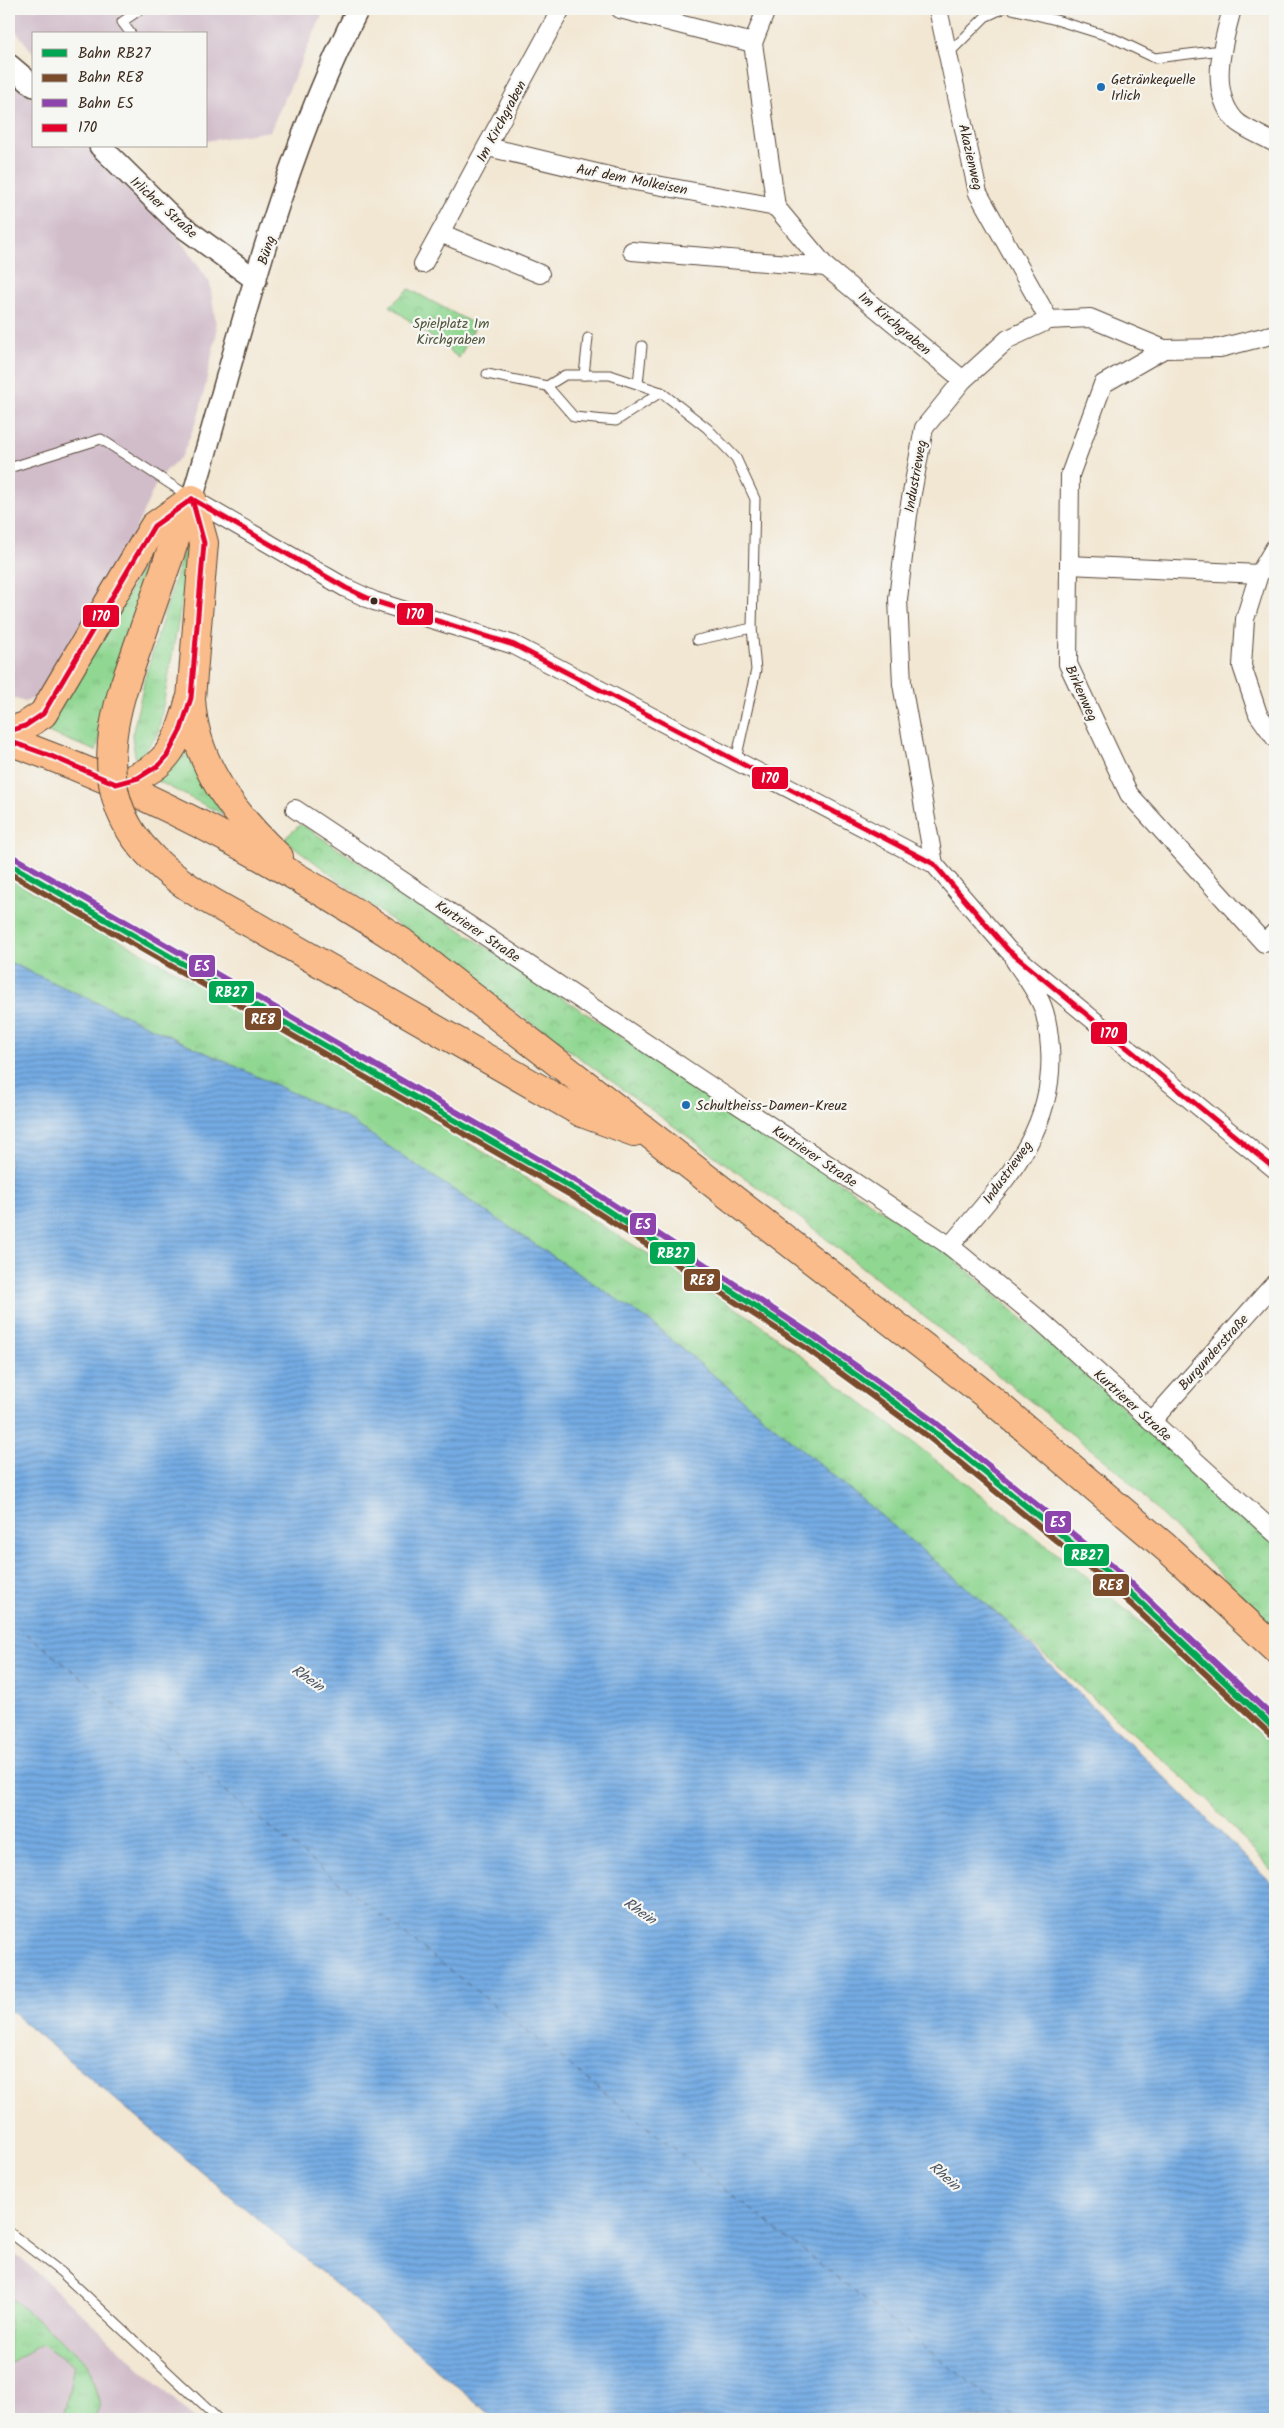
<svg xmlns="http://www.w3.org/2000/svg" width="1284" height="2428" font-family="Kalam,sans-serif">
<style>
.industrial{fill:#d1bdca}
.grass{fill:url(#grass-tufts);stroke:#668058}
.park{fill:url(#park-crowns);stroke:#668058}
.water{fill:url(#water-rules);stroke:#586a80}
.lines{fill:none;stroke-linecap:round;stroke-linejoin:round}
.ferry{stroke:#4f5763;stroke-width:1;stroke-dasharray:6 5;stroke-linecap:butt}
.service-casing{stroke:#564639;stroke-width:11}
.minor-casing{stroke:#564639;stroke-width:20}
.tertiary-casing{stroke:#564639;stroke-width:24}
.primary-casing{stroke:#564639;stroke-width:30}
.service{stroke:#fff;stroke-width:9}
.minor{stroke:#fff;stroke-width:18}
.tertiary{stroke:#fff;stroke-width:21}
.primary{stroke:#f9bc8a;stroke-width:28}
.primary-bridge-casing{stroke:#564639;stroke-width:30;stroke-linecap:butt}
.primary-bridge{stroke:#f9bc8a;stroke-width:28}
.bus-1-casing{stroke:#f6f6f2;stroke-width:9}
.bus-1{stroke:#e4002b;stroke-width:5}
.rail-1-casing{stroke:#f6f6f2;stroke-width:10}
.rail-2-casing{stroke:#f6f6f2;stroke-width:10}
.rail-3-casing{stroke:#f6f6f2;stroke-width:10}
.rail-1{stroke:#00a651;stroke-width:6}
.rail-2{stroke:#7a4b2a;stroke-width:6}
.rail-3{stroke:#8e44ad;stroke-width:6}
.poi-dot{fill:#1f6fb2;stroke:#f6f6f2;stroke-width:2}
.bus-dot{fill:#3b2a1e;stroke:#f6f6f2;stroke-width:2}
.labels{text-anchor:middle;stroke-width:4.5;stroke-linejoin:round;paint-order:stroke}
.poi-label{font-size:14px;fill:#3b2a1e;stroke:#f6f6f2;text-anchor:start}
.street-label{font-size:14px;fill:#3b2a1e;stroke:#f6f6f2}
.park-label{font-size:14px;fill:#50553b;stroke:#f6f6f2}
.water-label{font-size:15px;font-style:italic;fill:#4f5763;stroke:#f6f6f2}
.line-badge{stroke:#f6f6f2;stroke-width:2}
.badge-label{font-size:14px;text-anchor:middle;font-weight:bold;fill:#fff}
</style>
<defs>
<pattern id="grass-tufts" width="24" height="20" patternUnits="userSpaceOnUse" patternTransform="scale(1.25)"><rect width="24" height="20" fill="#90d792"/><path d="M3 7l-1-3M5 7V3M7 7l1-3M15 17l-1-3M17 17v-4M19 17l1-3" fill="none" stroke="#7db97d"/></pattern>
<pattern id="park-crowns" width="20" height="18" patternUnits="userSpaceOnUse" patternTransform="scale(1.25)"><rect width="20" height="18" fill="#90d792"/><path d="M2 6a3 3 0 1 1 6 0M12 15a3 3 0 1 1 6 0" fill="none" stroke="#7db97d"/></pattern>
<pattern id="water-rules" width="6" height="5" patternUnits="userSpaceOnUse" patternTransform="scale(1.25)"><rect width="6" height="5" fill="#74abe3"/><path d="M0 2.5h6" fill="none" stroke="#608bb7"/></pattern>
</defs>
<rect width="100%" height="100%" fill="#f6f6f2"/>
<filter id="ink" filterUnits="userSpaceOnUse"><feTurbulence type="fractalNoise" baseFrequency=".02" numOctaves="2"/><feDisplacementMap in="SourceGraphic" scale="10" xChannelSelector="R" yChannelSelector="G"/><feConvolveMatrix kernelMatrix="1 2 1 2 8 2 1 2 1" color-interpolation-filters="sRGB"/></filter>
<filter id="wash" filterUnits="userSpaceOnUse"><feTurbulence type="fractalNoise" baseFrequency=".0096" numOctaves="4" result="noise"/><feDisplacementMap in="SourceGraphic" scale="20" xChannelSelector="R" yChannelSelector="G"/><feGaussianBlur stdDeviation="1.12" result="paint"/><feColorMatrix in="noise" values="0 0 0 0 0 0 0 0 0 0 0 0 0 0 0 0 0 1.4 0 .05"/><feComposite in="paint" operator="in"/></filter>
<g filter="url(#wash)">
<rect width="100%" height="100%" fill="#f2e7d3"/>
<g class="industrial">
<polygon points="9,9 325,9 270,131 206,141 206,34 34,34 34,54 9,22"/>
<polygon points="9,77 34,99 34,146 87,146 162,213 210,283 217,332 199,414 182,456 159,477 132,537 37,697 25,702 9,697"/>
<polygon points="9,2250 30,2266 195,2419 9,2419"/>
</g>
<g class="grass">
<polygon points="159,534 167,534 108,704 96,751 40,729 114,622"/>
<polygon points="187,539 193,539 158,734 136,762 132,736 146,674"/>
<polygon points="185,740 193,766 222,807 222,814 150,777"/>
<polygon points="9,878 341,1064 753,1319 1073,1566 1179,1654 1275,1748 1275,1874 1204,1796 1004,1619 648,1320 343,1116 9,962"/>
<polygon points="9,2296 88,2363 100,2405 94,2419 63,2419 74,2366 42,2344 9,2363"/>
</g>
<g class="park">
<polygon points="409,289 476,325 459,358 390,306"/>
<polygon points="301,824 951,1256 1159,1439 1275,1537 1275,1629 1116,1469 800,1218 427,947 284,839"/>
</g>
<polygon class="water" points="9,962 343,1116 648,1320 1004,1619 1275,1886 1275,2419 496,2419 9,2010"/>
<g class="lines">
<polyline class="ferry" points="9,1620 1015,2419"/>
</g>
</g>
<g filter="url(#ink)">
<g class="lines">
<g class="service-casing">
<g id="service">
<polyline points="1012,9 1056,20 1111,37 1155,58 1222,50"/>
<polyline points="131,34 122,22 141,9"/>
<polyline points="948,54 985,17 1002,9"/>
<polyline points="487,374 547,386 565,375 610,375 661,392 707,428 736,458 755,499 752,628 756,670 736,760"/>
<polyline points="584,375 588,338"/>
<polyline points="638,384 642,346"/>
<polyline points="547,386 574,417 616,421 661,392"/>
<polyline points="9,468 101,439 190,497"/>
<polyline points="697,640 752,628"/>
<polyline points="9,2232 61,2272 218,2419"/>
</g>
</g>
<g class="minor-casing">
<g id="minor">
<polyline points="620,9 753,43"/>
<polyline points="938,9 978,193 1049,320"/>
<path d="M 1232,9 C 1223,43 1208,90 1235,120 C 1242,128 1265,137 1275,143"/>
<polyline points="766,10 753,43 776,207 826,267 963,380"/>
<polyline points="488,147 613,177 776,207"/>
<polyline points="632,251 826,267"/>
<polyline points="423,264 440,233"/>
<polyline points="540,274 440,233 561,9"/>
<polyline points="1164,349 1103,384 1070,475 1068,664 1129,794 1264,943 1275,932"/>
<polyline points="192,499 346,588 374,601 514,645 934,864 1008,950 1275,1169"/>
<polyline points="1275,547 1259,574 1245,619 1242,666 1258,714 1275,738"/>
<polyline points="1069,565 1259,574"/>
<polyline points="295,809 950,1246 1041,1321 1275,1533"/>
<polyline points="934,864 902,684 898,599 908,515 924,428 963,380 1008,339 1049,320 1090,318 1164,349 1220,348 1275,334"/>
<path d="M 950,1246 C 1000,1185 1056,1134 1050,1048 C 1049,1034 1047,1016 1041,1003 C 1034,988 1024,974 1015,961"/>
<polyline points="1151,1422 1275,1283"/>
</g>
</g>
<g class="tertiary-casing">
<g id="tertiary">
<polyline points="9,65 34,86"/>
<polyline points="100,146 179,224 256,280"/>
<path d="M 192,499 C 241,334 280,162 358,9"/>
</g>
</g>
<g class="primary-casing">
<g id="primary">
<path d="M 192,499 L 204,543 L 191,698 C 194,763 233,814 279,857"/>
<polyline points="124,686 176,537 192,500"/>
<polyline points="9,731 25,726 43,714 154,526 192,499"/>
<path d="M 9,741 C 148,790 279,862 402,942 L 986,1395 L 1170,1551 L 1275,1648"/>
<path d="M 116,784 C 165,771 177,748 189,702"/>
<polyline points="252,924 582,1113 634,1132"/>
</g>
</g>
<use href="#service" class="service"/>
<use href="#minor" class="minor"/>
<use href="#tertiary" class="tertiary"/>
<use href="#primary" class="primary"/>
<g class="primary-bridge-casing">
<path id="primary-bridge" d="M 124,686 C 83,817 144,868 252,924"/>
</g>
<use href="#primary-bridge" class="primary-bridge"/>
<g class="bus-1-casing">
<g id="bus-1">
<polyline points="192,499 346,588 374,601 514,645 934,864 1008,950 1275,1169"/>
<polyline points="9,731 25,726 43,714 154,526 192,499"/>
<polyline points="9,741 51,756 116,784 138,778 159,765 167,756 181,729 191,698 204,543 192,499"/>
</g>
</g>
<use href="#bus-1" class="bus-1"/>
<g class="rail-1-casing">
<polyline id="rail-1" points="9,864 576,1190 810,1342 931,1429 1111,1575 1275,1729"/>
</g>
<g class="rail-2-casing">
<polyline id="rail-2" points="9,873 572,1196 806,1348 926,1435 1106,1581 1270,1734"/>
</g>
<g class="rail-3-casing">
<polyline id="rail-3" points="13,857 580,1183 814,1336 936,1423 1116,1569 1275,1719"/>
</g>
<use href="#rail-1" class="rail-1"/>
<use href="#rail-2" class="rail-2"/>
<use href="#rail-3" class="rail-3"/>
</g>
</g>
<g class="poi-dot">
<circle cx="1101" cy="87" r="5"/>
<circle cx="686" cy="1105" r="5"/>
</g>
<circle class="bus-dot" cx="374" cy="601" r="4.5"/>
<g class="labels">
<g class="poi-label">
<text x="1111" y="84">Getränkequelle<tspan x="1111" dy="16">Irlich</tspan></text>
<text x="696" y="1110">Schultheiss-Damen-Kreuz</text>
</g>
<g class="street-label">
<text transform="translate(501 121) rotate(-62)" y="5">Im Kirchgraben</text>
<text transform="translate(971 157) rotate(77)" y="5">Akazienweg</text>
<text transform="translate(632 179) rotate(11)" y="5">Auf dem Molkeisen</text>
<text transform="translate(164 207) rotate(42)" y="5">Irlicher Straße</text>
<text transform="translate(266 250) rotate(-72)" y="5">Büng</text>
<text transform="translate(895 323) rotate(40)" y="5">Im Kirchgraben</text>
<text transform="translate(915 476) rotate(-80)" y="5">Industrieweg</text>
<text transform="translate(1082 693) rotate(66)" y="5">Birkenweg</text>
<text transform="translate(478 931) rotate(34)" y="5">Kurtrierer Straße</text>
<text transform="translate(815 1156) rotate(34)" y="5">Kurtrierer Straße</text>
<text transform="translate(1007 1172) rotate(-54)" y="5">Industrieweg</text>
<text transform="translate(1213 1352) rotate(-48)" y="5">Burgunderstraße</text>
<text transform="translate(1133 1405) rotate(42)" y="5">Kurtrierer Straße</text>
</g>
<g class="park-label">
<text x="451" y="328">Spielplatz Im<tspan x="451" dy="16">Kirchgraben</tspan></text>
</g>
<g class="water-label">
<text transform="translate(308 1678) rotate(35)" y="5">Rhein</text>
<text transform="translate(640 1911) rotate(35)" y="5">Rhein</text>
<text transform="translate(945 2176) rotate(42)" y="5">Rhein</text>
</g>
</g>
<g class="line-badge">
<rect x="396" y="602" width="38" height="24" rx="5" fill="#e4002b"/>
<rect x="82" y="604" width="38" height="24" rx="5" fill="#e4002b"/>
<rect x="751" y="766" width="38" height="24" rx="5" fill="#e4002b"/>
<rect x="188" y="954" width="28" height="24" rx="5" fill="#8e44ad"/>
<rect x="208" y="980" width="47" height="24" rx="5" fill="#00a651"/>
<rect x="244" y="1007" width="38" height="24" rx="5" fill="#7a4b2a"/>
<rect x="1090" y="1021" width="38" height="24" rx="5" fill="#e4002b"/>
<rect x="629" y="1212" width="28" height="24" rx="5" fill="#8e44ad"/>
<rect x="649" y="1241" width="47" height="24" rx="5" fill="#00a651"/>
<rect x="683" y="1268" width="38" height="24" rx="5" fill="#7a4b2a"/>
<rect x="1044" y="1510" width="28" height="24" rx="5" fill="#8e44ad"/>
<rect x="1063" y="1543" width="47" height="24" rx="5" fill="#00a651"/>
<rect x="1092" y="1573" width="38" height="24" rx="5" fill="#7a4b2a"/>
</g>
<g class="badge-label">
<text x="415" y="619">170</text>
<text x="101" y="621">170</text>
<text x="770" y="783">170</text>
<text x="202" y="971">ES</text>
<text x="231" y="997">RB27</text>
<text x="263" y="1024">RE8</text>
<text x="1109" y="1038">170</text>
<text x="643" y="1229">ES</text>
<text x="673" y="1258">RB27</text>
<text x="702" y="1285">RE8</text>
<text x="1058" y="1527">ES</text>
<text x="1087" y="1560">RB27</text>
<text x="1111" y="1590">RE8</text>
</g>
<rect width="1284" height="2428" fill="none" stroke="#f6f6f2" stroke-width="30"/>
<rect x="32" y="32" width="175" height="115" fill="#f6f6f2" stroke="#aba49d"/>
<rect x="42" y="49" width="25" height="8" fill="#00a651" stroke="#aba49d"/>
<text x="78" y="58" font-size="15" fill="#3b2a1e">Bahn RB27</text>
<rect x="42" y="74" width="25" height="8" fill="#7a4b2a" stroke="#aba49d"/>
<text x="78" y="82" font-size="15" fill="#3b2a1e">Bahn RE8</text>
<rect x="42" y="99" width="25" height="8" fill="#8e44ad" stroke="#aba49d"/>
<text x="78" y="108" font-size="15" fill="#3b2a1e">Bahn ES</text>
<rect x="42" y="124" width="25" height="8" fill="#e4002b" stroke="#aba49d"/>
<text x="78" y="132" font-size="15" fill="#3b2a1e">170</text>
</svg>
